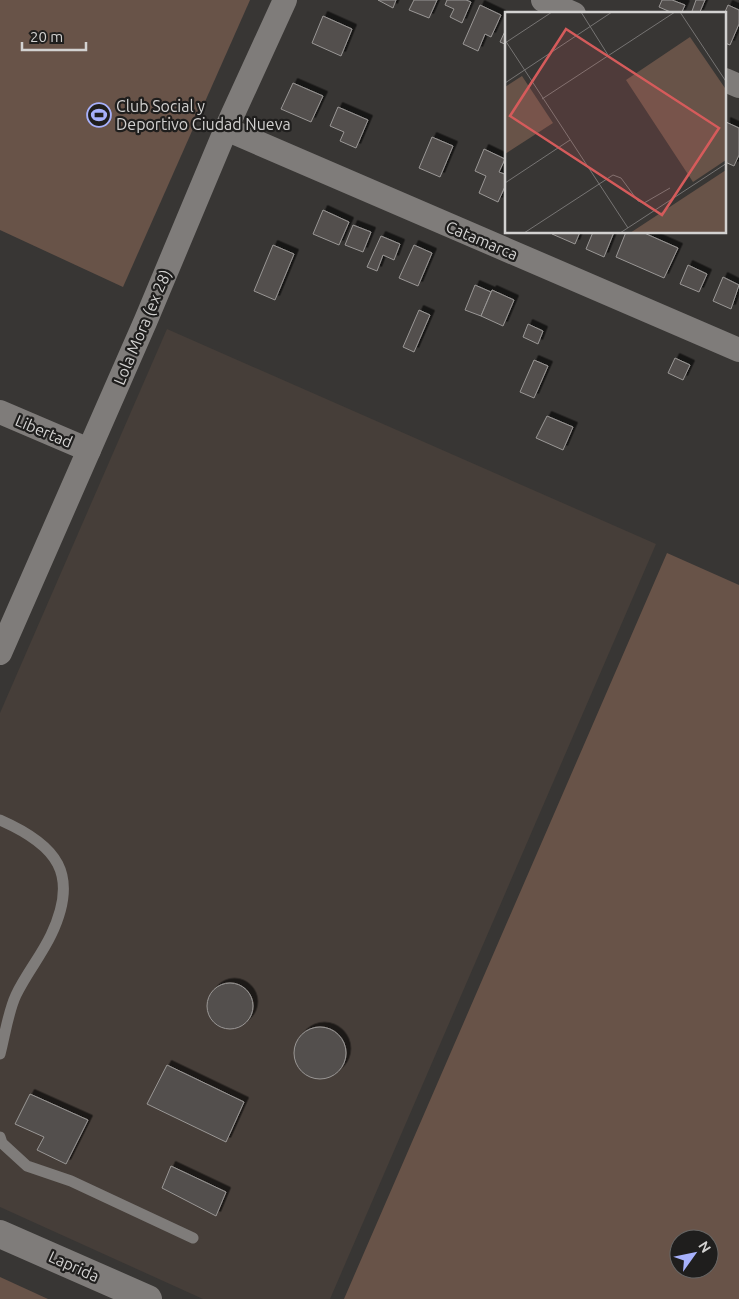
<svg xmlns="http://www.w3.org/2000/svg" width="739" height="1299" font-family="Ubuntu,sans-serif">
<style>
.built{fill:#463e39}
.green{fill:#685348;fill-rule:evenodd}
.building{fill:#524f4e;stroke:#9a9795;filter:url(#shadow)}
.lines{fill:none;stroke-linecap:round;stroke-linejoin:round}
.service{stroke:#7f7c7a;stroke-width:11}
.minor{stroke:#7f7c7a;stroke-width:24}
.tertiary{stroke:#7f7c7a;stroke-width:28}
.labels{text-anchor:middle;stroke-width:4.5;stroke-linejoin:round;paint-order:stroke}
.poi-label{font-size:16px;fill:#d3d2d1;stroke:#1f1e1d;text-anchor:start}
.street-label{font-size:16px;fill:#d3d2d1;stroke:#1f1e1d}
.inset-road{fill:none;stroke:#767473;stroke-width:1}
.view{fill:#d55b5b;fill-opacity:0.15;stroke:#d55b5b;stroke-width:2.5}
.inset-edge{fill:none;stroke:#d3d2d1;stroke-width:2.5}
</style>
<defs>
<filter id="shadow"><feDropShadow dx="4.5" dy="-4.5" stdDeviation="0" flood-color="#0009"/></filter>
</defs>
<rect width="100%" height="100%" fill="#383634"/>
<polygon class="built" points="167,329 656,544 330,1299 203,1299 0,1207 0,713"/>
<g class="green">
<polygon points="0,0 250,0 123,287 0,230"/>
<path d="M 667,553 L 739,585 L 739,1299 L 344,1299 ZM 679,1239 L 709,1239 L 709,1269 L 679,1269 Z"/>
<polygon points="0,1277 48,1299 0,1299"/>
</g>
<g class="building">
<polygon points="378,0 396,0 393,8"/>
<polygon points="414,0 437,0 429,18 409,10"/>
<polygon points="447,0 466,0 471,2 462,23 450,17 454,9 445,5"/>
<polygon points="662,0 672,0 685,5 681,14 675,14 659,7"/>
<polygon points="696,0 705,0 699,14 691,14"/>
<polygon points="480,5 501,15 491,37 485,34 478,51 463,44"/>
<polygon points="728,5 739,10 739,24 730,45 725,43 724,14"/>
<polygon points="323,16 352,29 341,56 312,43"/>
<polygon points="507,27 507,45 500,42"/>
<polygon points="293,83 323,96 311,122 281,109"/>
<polygon points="338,107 368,120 356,148 340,141 344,132 330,126"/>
<polygon points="726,122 739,128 739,155 734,166 725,162"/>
<polygon points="432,137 453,146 440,177 419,168"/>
<polygon points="484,149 505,159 499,172 507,175 507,182 498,202 479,193 486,176 475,171"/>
<polygon points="323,210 349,222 339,245 313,234"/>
<polygon points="353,225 371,232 363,252 345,245"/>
<polygon points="553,232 580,232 575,244 552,234"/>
<polygon points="593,232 614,232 604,257 586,249"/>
<polygon points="626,232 642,232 678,248 664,278 616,257"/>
<polygon points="381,236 400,244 394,260 383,255 377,271 367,267"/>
<polygon points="273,245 294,254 275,300 254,291"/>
<polygon points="414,245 432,253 418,286 399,278"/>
<polygon points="688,265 707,274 699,292 680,284"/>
<polygon points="723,277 739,285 731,309 713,301"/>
<polygon points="475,285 491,292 481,316 465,310"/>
<polygon points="492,290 514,300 503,326 481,316"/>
<polygon points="419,310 430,315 414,352 403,347"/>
<polygon points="528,324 543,331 538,344 523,337"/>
<polygon points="675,358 690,365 683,380 668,373"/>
<polygon points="534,360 548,366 534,398 520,392"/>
<polygon points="547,416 573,427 563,450 536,438"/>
<circle cx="230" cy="1006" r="23"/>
<circle cx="320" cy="1053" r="26"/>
<polygon points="167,1065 244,1102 226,1142 147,1104"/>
<polygon points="30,1094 88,1120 66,1164 37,1150 44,1137 15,1124"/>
<polygon points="171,1166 226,1192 216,1216 162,1188"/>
</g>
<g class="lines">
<g class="service">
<path d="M 0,820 C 57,845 80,874 51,935 C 41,956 26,974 16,995 C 8,1012 5,1035 0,1054"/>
<polyline points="0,1137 2,1143 27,1166 71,1181 193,1238"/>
</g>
<g class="minor">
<polyline points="543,0 574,14"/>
<polyline points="725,80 739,86"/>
<polyline points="226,129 739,350"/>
<polyline points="0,412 89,450"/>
<polyline points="0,653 146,320 226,129 285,0"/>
</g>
<polyline class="tertiary" points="0,1234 148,1299"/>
</g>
<defs>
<g id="stadium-ring" transform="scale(1.25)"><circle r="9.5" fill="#1f1e1d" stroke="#a7b1fc" stroke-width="1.5"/><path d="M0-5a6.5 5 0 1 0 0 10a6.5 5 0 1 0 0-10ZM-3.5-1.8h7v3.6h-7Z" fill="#a7b1fc"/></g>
</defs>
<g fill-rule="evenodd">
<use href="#stadium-ring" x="99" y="115"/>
</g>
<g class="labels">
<g class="poi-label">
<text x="116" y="112">Club Social y<tspan x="116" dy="18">Deportivo Ciudad Nueva</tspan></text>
</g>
<g class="street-label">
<text transform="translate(482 240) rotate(23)" y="6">Catamarca</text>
<text transform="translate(142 327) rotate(-67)" y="6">Lola Mora (ex 28)</text>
<text transform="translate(44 431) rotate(23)" y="6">Libertad</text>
<text transform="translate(74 1266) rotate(24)" y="6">Laprida</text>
</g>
</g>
<g transform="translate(505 12)">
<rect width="221" height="221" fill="#383634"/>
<path d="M 185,25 L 222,79 L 221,148 L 188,170 L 121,68 ZM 17,64 L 48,111 L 0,142 L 0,75 ZM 221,158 L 221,221 L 125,221 Z" fill="#685348"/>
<path class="inset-road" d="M 76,0 L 103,43M 175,0 L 222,71M 0,28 L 123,216M 0,31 L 47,0M 0,71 L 107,0M 37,87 L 170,0M 0,171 L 65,128M 19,221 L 108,163 L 116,166 L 133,189 L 139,191 L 165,176M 115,221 L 222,151"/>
<path class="view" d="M 61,17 L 214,116 L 157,203 L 5,104 Z"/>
<rect width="221" height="221" class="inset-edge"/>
</g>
<g transform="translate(694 1254) rotate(57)"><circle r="24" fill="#1f1e1d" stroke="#676665"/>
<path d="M0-4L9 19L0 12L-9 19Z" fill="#a7b1fc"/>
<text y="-8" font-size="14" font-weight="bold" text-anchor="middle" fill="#d3d2d1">N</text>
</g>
<path d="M22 42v8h64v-8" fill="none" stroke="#d3d2d1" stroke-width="2.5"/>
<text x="30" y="42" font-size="15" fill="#d3d2d1" stroke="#1f1e1d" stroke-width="4" paint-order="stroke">20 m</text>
</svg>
